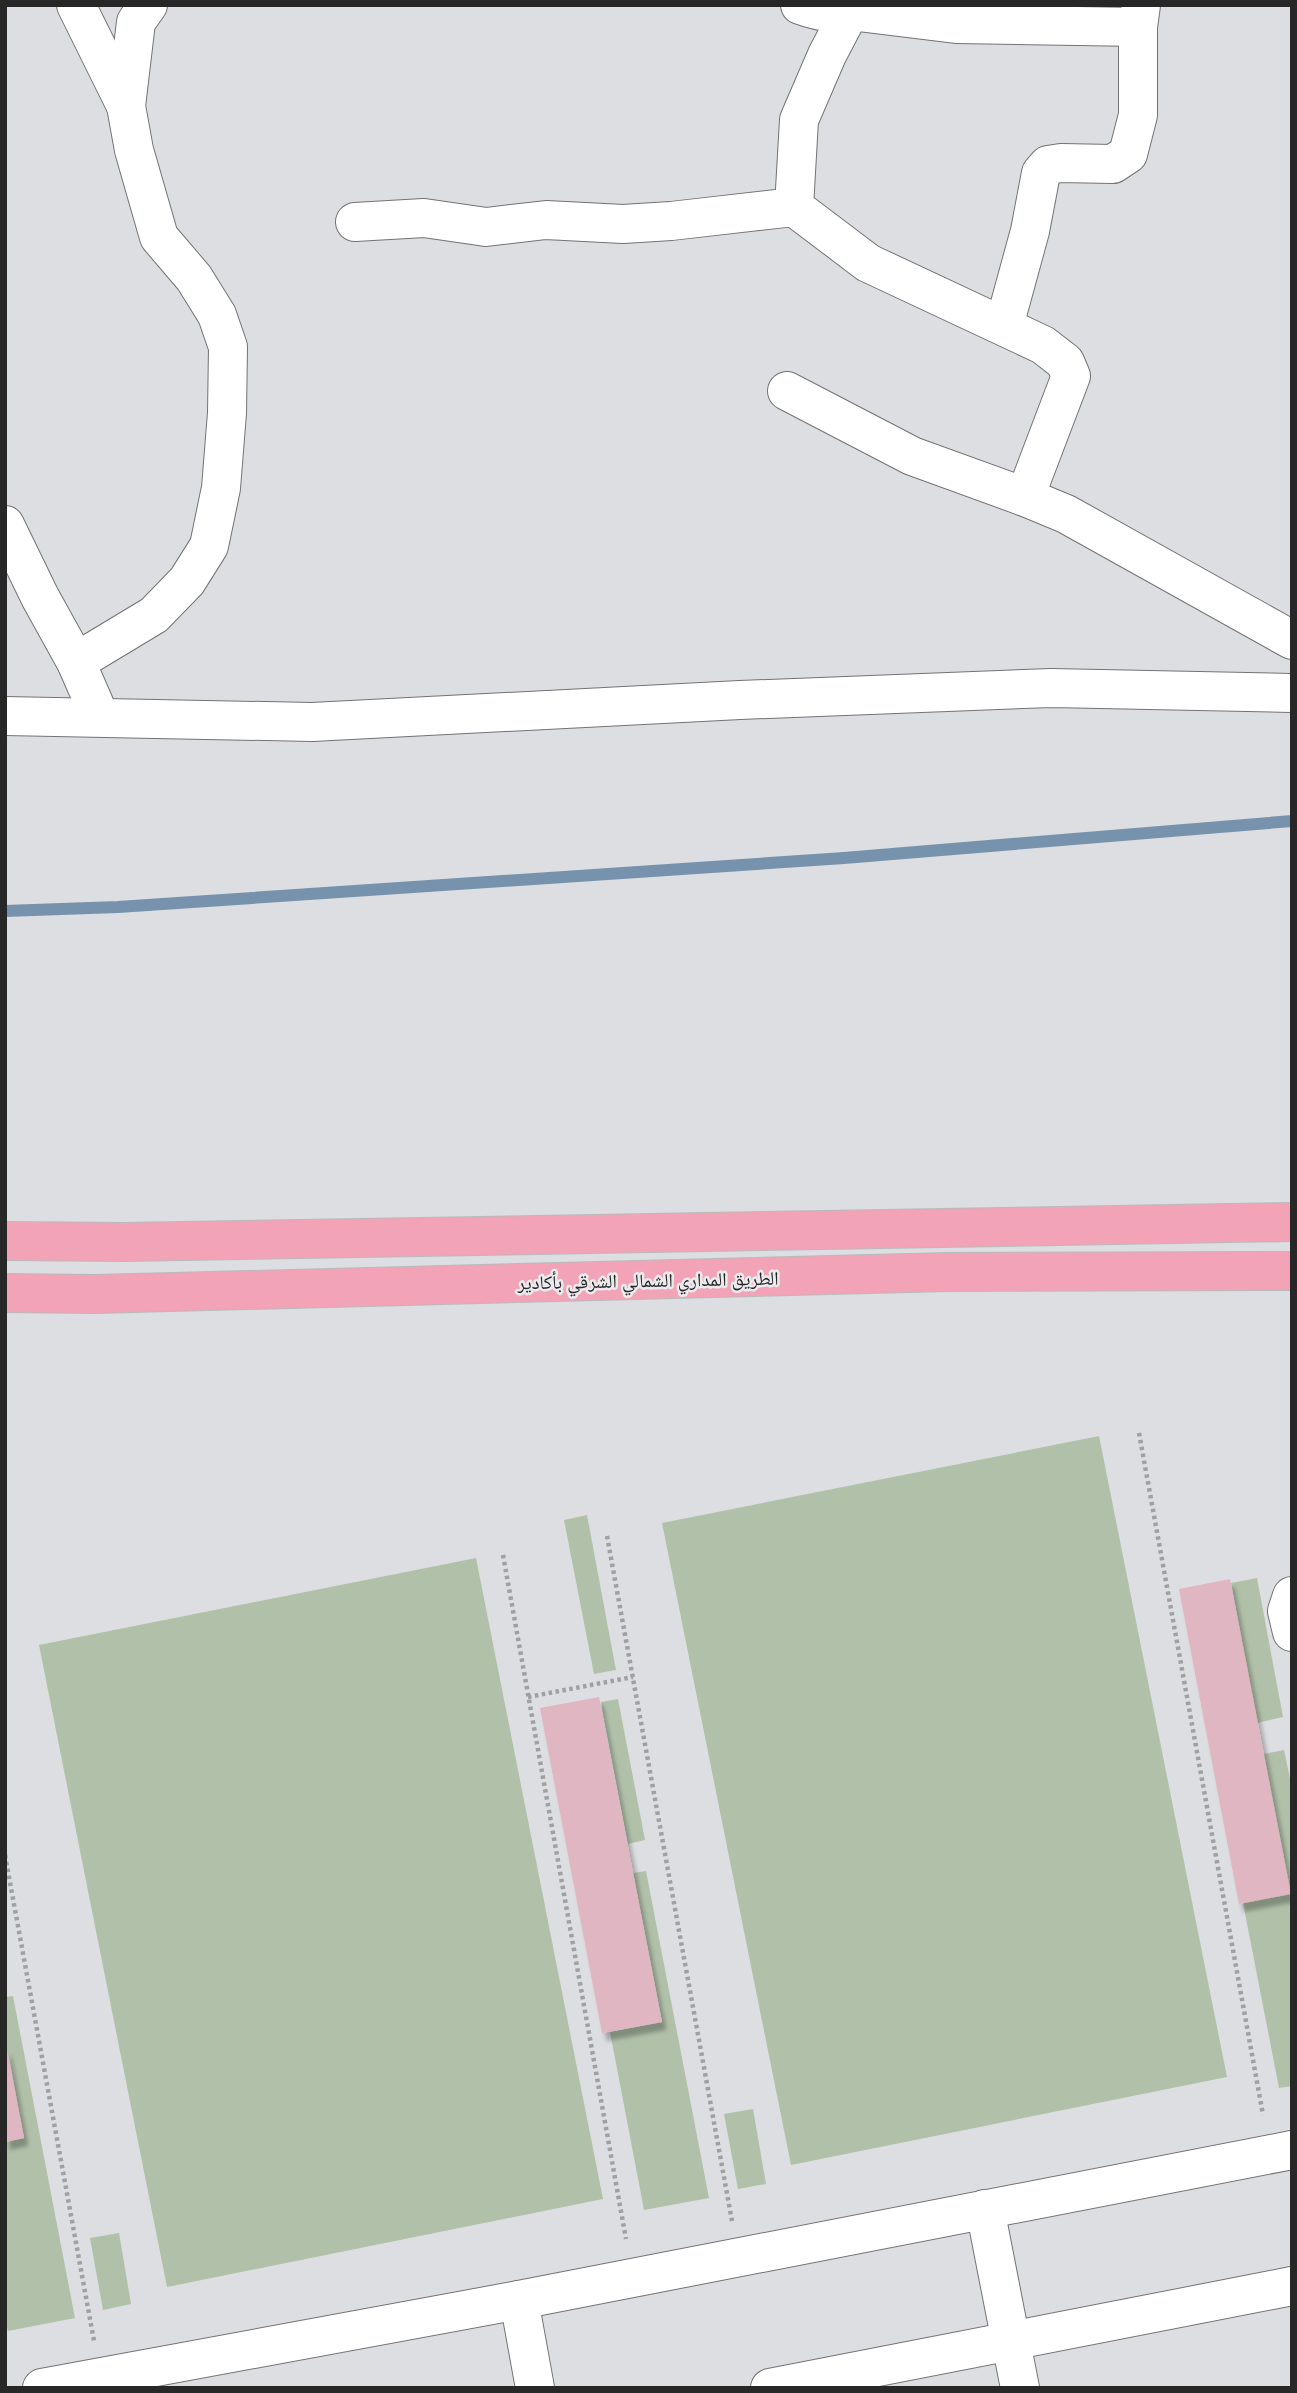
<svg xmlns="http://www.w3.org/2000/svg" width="1297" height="2393" font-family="'Varela Round','Noto Naskh Arabic',sans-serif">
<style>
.green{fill:#b1c1a9}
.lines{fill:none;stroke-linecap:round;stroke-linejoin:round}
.stream{stroke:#7692ac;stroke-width:12}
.building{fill:#e0b6c2;filter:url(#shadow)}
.minor-casing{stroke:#727375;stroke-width:40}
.highway-casing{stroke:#bababa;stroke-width:40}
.path{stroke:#9fa0a2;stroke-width:4.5;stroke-dasharray:3.5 3.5;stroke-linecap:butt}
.minor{stroke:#fff;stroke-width:38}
.highway{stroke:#f2a3b7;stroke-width:38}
.labels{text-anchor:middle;stroke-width:5;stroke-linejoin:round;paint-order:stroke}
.street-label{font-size:19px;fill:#272728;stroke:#ebebee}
</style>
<defs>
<filter id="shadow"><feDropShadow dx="4.5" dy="8" stdDeviation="2" flood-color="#0004"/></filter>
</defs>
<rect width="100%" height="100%" fill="#dddee1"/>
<g class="green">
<polygon points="1099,1436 1227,2077 791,2165 662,1523"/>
<polygon points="587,1515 616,1670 594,1674 564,1520"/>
<polygon points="476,1558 603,2199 167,2287 39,1645"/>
<polygon points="1257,1578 1283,1717 1257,1723 1231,1583"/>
<polygon points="618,1699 645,1840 628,1844 601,1702"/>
<polygon points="1284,1750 1292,1788 1292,2086 1279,2088 1243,1903 1264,1754"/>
<polygon points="646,1871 709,2198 644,2210 610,2032 662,2022 633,1873"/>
<polygon points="13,1996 75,2318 8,2331 5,2319 5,2142 24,2138 5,2042 5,1997"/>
<polygon points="753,2109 766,2184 738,2189 724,2114"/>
<polygon points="119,2233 131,2304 103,2310 90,2238"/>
</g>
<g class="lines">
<polyline class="stream" points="5,911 118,907 844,858 1292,821"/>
</g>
<g class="building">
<polygon points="1230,1579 1291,1894 1239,1904 1179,1589"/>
<polygon points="599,1697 662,2022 602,2033 540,1708"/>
<polygon points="7,2048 24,2138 5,2142 5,2049"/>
</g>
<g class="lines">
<g class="minor-casing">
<g id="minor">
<polyline points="76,5 126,106"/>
<path d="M 800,5 C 819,12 841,17 859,5"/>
<polyline points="794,207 868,263 1043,345 1065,362 1071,376 1025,497 1066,514 1292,640"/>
<polyline points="355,222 424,218 486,227 546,220 623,224 671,221 794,207 799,120 827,55 850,11 956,24 1138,27"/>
<polyline points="1004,326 1030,231 1041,173 1048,165 1061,163 1113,164 1128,154 1138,115 1138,27 1141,5"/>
<polyline points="787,391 912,456 1025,497"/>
<polyline points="5,525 40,597 76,662 100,717"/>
<polyline points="76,662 154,615 187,581 209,546 221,488 227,413 228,347 217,315 194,278 159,237 134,150 126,106 136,22 148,5"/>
<polyline points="5,716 312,722 740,700 1051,688 1292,693"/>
<polyline points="1292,1596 1287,1611 1292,1632"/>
<polyline points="985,2209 1020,2388"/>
<polyline points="519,2300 535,2388"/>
<polyline points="42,2388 519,2300 1292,2150"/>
<polyline points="770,2388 1292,2286"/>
</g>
</g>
<g class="highway-casing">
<g id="highway">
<polyline points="5,1241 124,1242 1292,1222"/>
<polyline points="5,1293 95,1294 948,1272 1292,1271"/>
</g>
</g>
<g class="path">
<polyline points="1139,1433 1263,2115"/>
<polyline points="607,1536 732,2221"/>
<polyline points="503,1555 626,2239"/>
<polyline points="528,1697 633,1677"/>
<polyline points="5,1855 94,2341"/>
</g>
<use href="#minor" class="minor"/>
<use href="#highway" class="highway"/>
</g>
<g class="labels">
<g class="street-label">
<text transform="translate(648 1280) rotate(-1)" y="7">الطريق المداري الشمالي الشرقي بأكادير</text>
</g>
</g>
<rect width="1297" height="2393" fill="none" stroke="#272728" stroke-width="14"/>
</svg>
